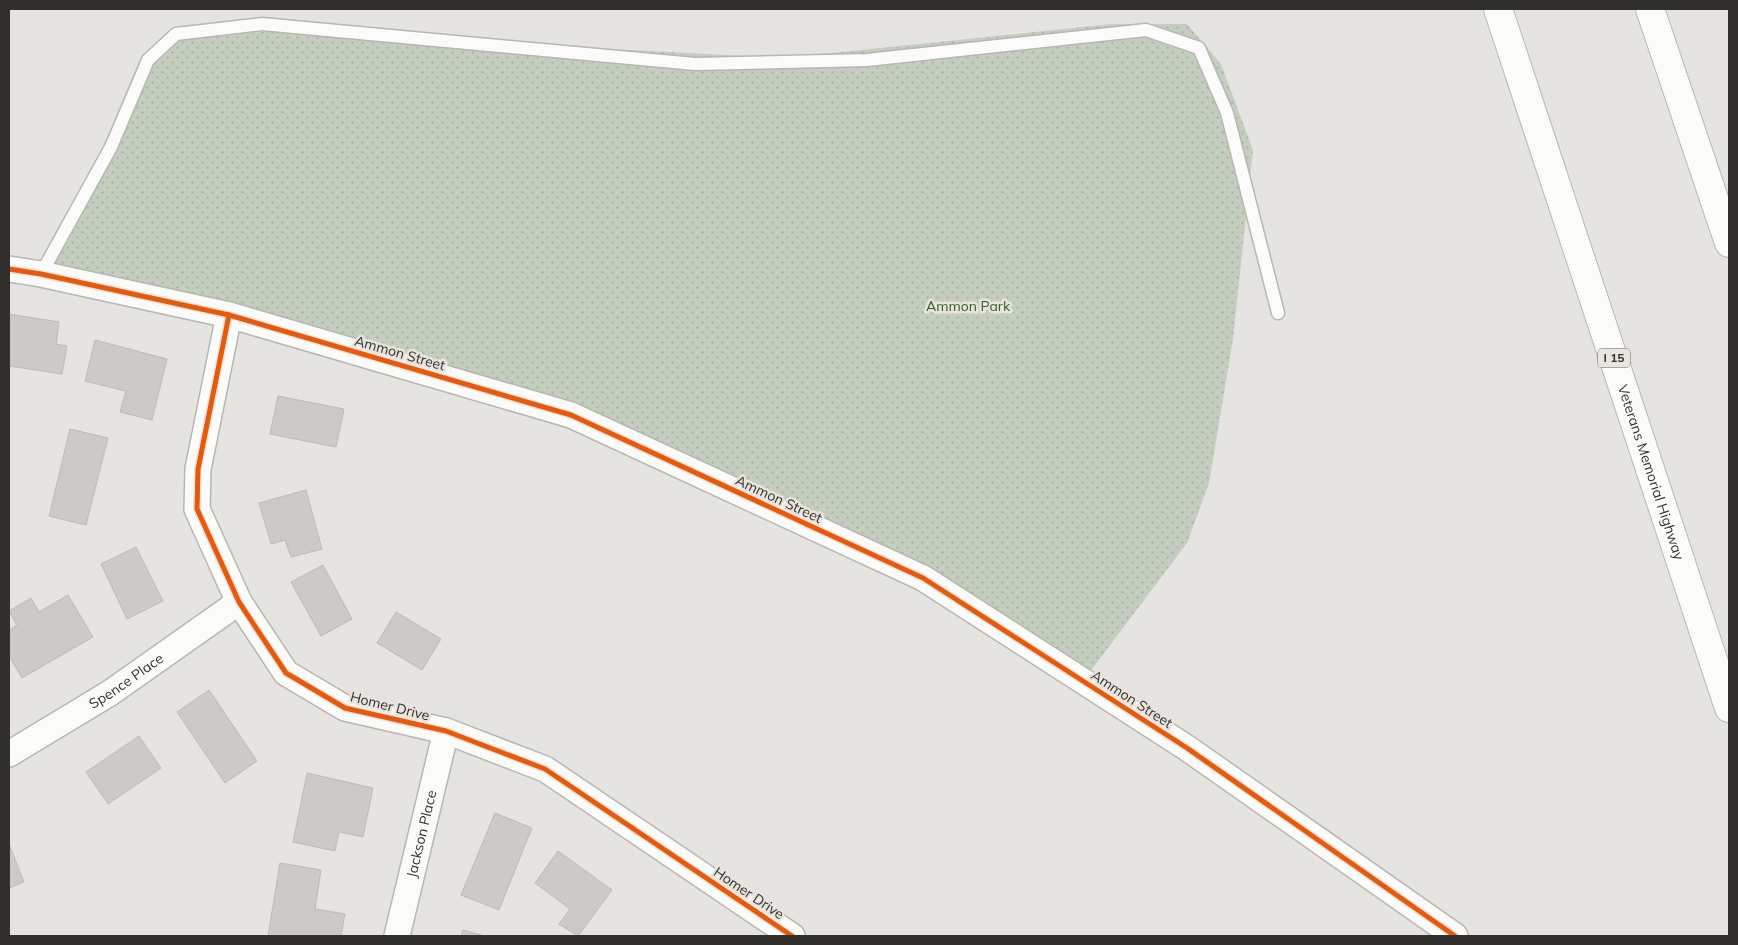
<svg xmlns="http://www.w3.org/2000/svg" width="1738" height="945" font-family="Mulish,sans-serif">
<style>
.grass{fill:url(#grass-dots)}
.building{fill:#cccac8;stroke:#bcbab8}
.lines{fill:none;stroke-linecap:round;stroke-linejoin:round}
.service-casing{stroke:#b8b6b3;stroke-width:15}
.minor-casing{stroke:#b8b6b3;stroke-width:28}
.motorway-casing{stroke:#b8b6b3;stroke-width:30}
.service{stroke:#fbfbfa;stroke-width:12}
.minor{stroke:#fbfbfa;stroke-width:25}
.motorway{stroke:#fbfbfa;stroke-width:28}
.cycleway-casing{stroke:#e9e5de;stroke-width:8}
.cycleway{stroke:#e8590c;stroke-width:5}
.labels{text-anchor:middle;stroke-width:5;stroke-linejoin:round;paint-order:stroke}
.shield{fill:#e9e5de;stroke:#686662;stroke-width:1}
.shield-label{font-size:12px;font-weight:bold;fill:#31302d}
.park-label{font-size:14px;fill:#2f5c25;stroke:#e9e5de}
.street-label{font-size:14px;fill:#31302d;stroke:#e9e5de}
</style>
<defs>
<pattern id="grass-dots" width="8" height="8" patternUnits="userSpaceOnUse" patternTransform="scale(1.25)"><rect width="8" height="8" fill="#c3cebe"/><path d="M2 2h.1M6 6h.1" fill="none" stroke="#a8b1a4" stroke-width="1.8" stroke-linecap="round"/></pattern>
</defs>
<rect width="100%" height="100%" fill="#e6e4e1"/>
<polygon class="grass" points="1111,24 1187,24 1221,64 1253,150 1233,339 1209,483 1187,543 1083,681 923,578 571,415 41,274 148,60 176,34 319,31 442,40 784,58"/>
<g class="building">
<polygon points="9,314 59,322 56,344 67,346 62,374 9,366"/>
<polygon points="95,340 167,359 152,420 120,412 126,391 85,381"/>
<polygon points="278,396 344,409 336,447 270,434"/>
<polygon points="70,429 108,438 86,525 49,516"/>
<polygon points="306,490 322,549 291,557 285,540 271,544 259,503"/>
<polygon points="136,547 163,601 127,619 101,564"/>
<polygon points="323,565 352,619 321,636 291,582"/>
<polygon points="68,595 93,637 22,678 9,656 9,630 17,625 9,611 31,598 39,612"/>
<polygon points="396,612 441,639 422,670 377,643"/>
<polygon points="209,690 257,761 225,783 177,712"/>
<polygon points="139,736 161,768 108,804 86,772"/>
<polygon points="307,773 373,788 363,837 339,832 335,851 293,842"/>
<polygon points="495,813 532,828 499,910 461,895"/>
<polygon points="9,844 24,882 9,888"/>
<polygon points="558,851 612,890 578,936 559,924 570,909 535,883"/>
<polygon points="280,863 321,870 315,909 345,914 341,936 268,936"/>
<polygon points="463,930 485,936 461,936"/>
</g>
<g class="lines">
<g class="service-casing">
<polyline id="service" points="41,274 111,147 148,60 176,34 262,24 695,64 867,60 1146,30 1199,48 1227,113 1278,313"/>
</g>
<g class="minor-casing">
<g id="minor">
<polyline points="9,269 41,274 229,315 571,415 923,578 1187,748 1455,936"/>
<polyline points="229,315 198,469 197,509 239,602 286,673 345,708 446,731 545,769 792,936"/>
<path id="s1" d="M 9,754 L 110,693 L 239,602"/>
<path id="s2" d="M 397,936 L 446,731"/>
</g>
</g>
<g class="motorway-casing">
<g id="motorway">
<path id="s3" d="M 1498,9 L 1729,708"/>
<polyline points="1650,9 1729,243"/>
</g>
</g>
<use href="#service" class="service"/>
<use href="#minor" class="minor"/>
<use href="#motorway" class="motorway"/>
<g class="cycleway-casing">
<g id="cycleway">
<polyline points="9,269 41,274 229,315 571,415 923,578 1187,748 1455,936"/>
<polyline points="229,315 198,469 197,509 239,602 286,673 345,708 446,731 545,769 792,936"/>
</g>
</g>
<use href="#cycleway" class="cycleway"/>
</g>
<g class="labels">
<rect class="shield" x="1598" y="348.5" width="32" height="19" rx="4"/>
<g class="shield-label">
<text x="1614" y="362">I 15</text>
</g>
<g class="park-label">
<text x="968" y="311">Ammon Park</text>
</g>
<g class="street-label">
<text transform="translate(400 353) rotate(16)" y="5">Ammon Street</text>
<text dy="5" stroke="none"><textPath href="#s3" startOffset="488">Veterans Memorial Highway</textPath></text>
<text transform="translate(779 499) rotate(25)" y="5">Ammon Street</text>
<text dy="5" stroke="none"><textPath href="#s1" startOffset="138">Spence Place</textPath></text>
<text transform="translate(1132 699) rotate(33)" y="5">Ammon Street</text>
<text transform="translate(390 706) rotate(14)" y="5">Homer Drive</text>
<text dy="5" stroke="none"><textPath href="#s2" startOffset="105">Jackson Place</textPath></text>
<text transform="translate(749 893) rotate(34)" y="5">Homer Drive</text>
</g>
</g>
<rect width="1738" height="945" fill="none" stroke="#31302d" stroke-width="20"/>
</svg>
